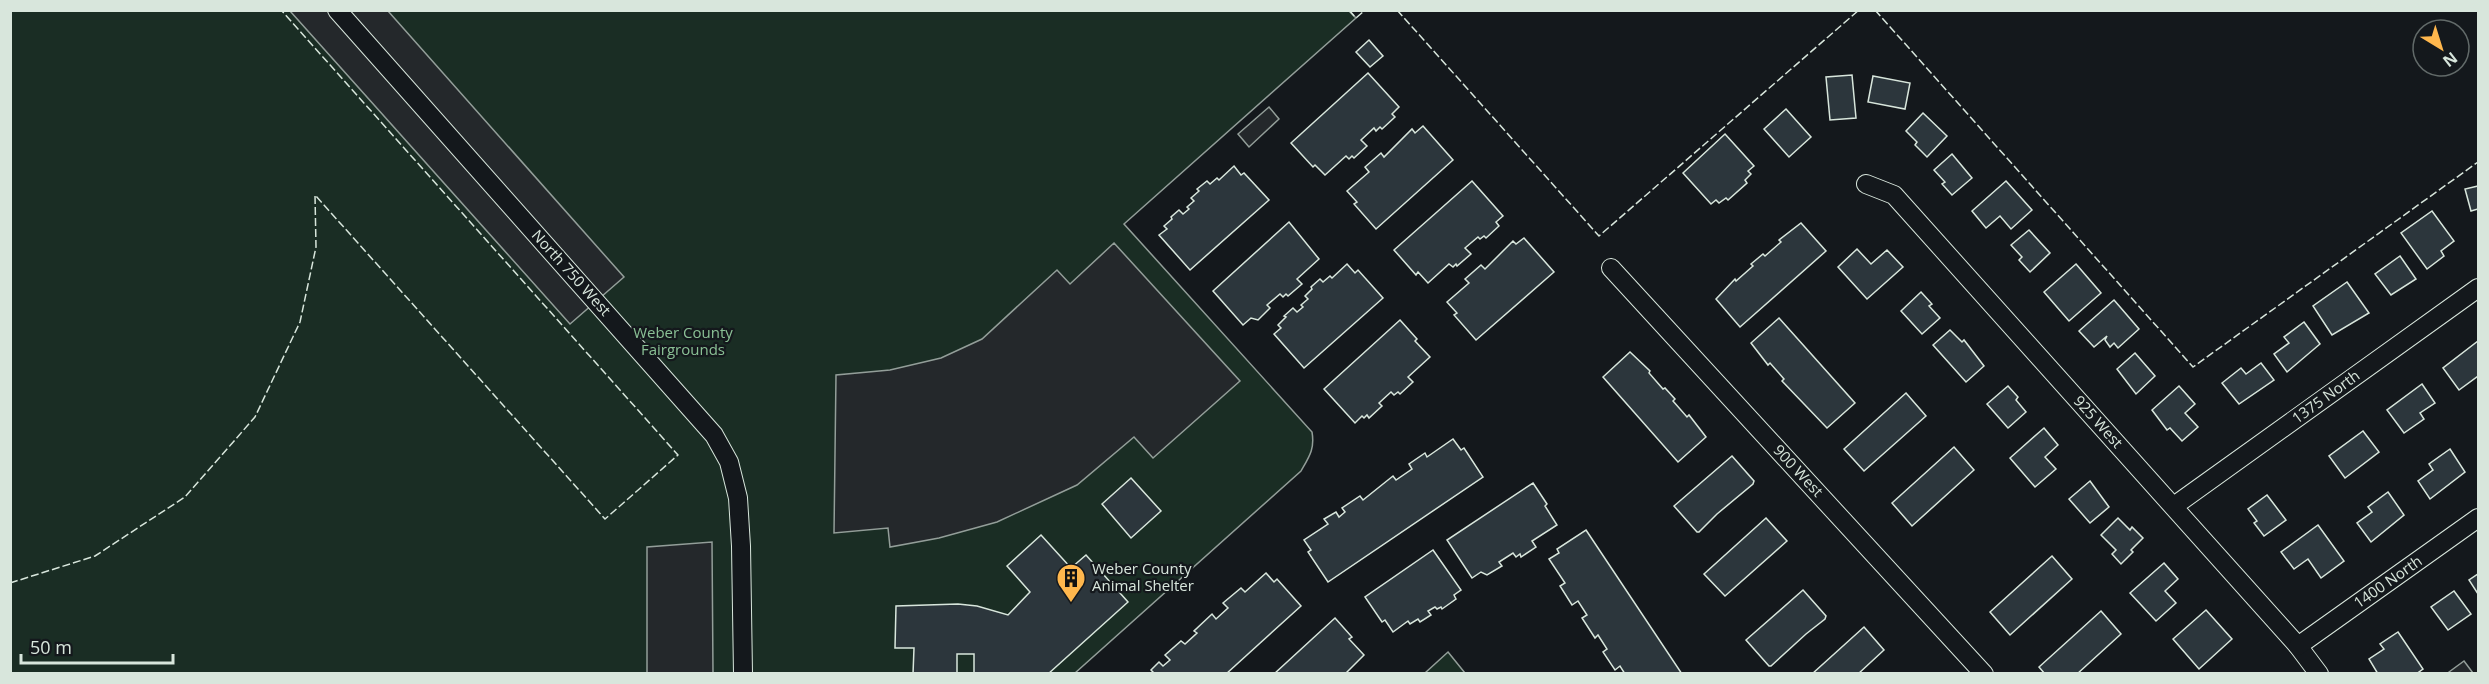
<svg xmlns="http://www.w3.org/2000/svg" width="2489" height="684" font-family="'Open Sans',sans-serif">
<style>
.green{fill:#1a2d24;stroke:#939e99;stroke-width:1.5}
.parking{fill:#24282b;stroke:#939e99;stroke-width:1.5}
.building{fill:#2c363c;stroke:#d8e6dc;stroke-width:1.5}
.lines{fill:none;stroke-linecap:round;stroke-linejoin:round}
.minor-casing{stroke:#d8e6dc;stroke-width:20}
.minor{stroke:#14181c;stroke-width:18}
.fence{stroke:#d8e6dc;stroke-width:1.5;stroke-dasharray:8 3;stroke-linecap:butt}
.labels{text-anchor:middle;stroke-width:4.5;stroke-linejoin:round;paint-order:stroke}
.street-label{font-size:15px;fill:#d8e6dc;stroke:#14181c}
.park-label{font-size:15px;fill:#8ac095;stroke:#14181c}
.poi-label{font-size:15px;fill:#d8e6dc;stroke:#14181c;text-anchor:start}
</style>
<rect width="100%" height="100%" fill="#14181c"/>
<g class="green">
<path d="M 10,11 L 1349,11 L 1356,18 L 1124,224 L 1312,432 C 1315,449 1309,457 1301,471 L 1075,673 L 11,673 Z"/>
<polygon points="1448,652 1465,673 1425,673"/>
</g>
<g class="parking">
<polygon points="290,11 388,11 624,277 570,324"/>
<polygon points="1269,107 1279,119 1249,147 1238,134"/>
<polygon points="1114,243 1240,381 1153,458 1134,437 1077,485 997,522 939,538 890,547 888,528 834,533 836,375 890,370 941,358 982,339 1057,270 1070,284"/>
<polygon points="712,542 713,673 647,673 647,547"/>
<polygon points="2464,661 2473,673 2450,673 2449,672"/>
</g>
<g class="building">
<polygon points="1369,40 1383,56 1370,67 1356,52"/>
<polygon points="1368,73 1399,107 1392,114 1395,117 1382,129 1380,127 1376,131 1374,128 1361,140 1367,146 1354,158 1352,156 1349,159 1346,156 1325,175 1315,165 1313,167 1291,143"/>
<polygon points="1852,75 1856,118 1830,120 1826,77"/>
<polygon points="1873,76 1910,83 1905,109 1868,102"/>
<polygon points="1786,109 1811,137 1789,157 1764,129"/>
<polygon points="1923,113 1947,136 1927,157 1915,145 1917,142 1906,131"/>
<polygon points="1423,126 1453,160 1376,229 1354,204 1357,202 1347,191 1369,172 1365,167 1381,153 1384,157 1412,129 1415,133"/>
<polygon points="1725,134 1754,166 1748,171 1751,174 1745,180 1747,183 1728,200 1726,198 1719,203 1716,200 1711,204 1683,173"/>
<polygon points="1952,154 1972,178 1952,195 1942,184 1945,182 1934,170"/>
<polygon points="1234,166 1241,175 1244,173 1269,200 1190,270 1159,235 1167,229 1164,226 1172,219 1171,217 1179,210 1183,214 1189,209 1187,207 1194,201 1191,198 1199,191 1197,189 1207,181 1210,184 1217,178 1219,180"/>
<polygon points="1472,181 1503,216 1496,222 1499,226 1486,238 1484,236 1480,239 1478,237 1465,248 1471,254 1457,266 1456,264 1453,267 1449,264 1428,283 1418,272 1416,275 1394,250"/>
<polygon points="2006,181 2032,210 2011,229 2000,216 1986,228 1972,211"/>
<polygon points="2478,186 2478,209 2471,211 2465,189"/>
<polygon points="2432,211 2454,241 2441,251 2444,256 2427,269 2401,233"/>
<polygon points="1289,222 1319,259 1297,279 1302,284 1288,296 1286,294 1283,297 1280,294 1267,305 1270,308 1258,320 1251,318 1243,325 1213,291"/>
<polygon points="1801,223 1826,251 1740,327 1716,299 1735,279 1736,281 1753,266 1751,264 1763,254 1765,256 1781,242 1779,240"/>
<polygon points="2029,230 2050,253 2030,272 2019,260 2022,257 2011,245"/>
<polygon points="1524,238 1554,272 1476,340 1454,315 1457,313 1447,302 1469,283 1465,279 1481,265 1485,269 1513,241 1516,244"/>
<polygon points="1857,249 1871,264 1887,250 1903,267 1867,299 1838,267"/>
<polygon points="2400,256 2416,279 2391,295 2375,274"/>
<polygon points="1347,264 1355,273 1358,270 1383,298 1304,368 1274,334 1281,328 1278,325 1286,317 1284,316 1293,308 1297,312 1303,307 1301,305 1308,299 1305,296 1312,289 1311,287 1320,279 1323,282 1330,276 1332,278"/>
<polygon points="2076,264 2101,293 2069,321 2044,292"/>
<polygon points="2347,282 2369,313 2332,335 2313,306"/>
<polygon points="1921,292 1932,304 1929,306 1940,318 1922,334 1901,311"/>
<polygon points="2114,300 2139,329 2118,348 2114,343 2110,347 2105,340 2107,336 2094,347 2079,331"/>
<polygon points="1779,318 1855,403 1827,428 1782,381 1784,379 1770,363 1768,365 1751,343"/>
<polygon points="1400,320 1417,339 1415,341 1430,357 1408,377 1413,382 1400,394 1398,392 1394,395 1391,392 1379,403 1382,406 1369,418 1367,415 1364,418 1362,416 1355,423 1324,389"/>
<polygon points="2304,322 2320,344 2287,372 2274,354 2289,343 2284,337"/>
<polygon points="1950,330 1962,342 1964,340 1984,366 1966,382 1933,345"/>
<polygon points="2478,341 2478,376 2459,390 2443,368"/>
<polygon points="1630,352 1650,371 1649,373 1663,389 1665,388 1675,399 1673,401 1687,417 1689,415 1706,437 1678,462 1603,377"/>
<polygon points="2135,353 2155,376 2136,394 2117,369"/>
<polygon points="2261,363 2274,380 2239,404 2222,383 2241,368 2246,374"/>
<polygon points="2422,384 2435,403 2420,413 2424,419 2404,433 2387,410"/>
<polygon points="2008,386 2018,397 2016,400 2026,412 2008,428 1987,404"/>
<polygon points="2179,386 2195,404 2185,413 2198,427 2182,441 2170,428 2167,430 2152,410"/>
<polygon points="1906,393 1926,416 1864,471 1844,449"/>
<polygon points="2044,428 2058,445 2045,457 2056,469 2035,487 2010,458"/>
<polygon points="2363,431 2379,452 2345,478 2329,456"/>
<polygon points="1453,439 1461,450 1464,448 1483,477 1328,582 1308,552 1311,550 1304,540 1328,524 1324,519 1336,512 1339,517 1345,512 1342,508 1360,496 1363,500 1393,476 1396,480 1412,469 1409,464 1425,453 1427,457"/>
<polygon points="1954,447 1974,470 1912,526 1892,503"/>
<polygon points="2450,449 2465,472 2430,499 2418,481 2433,470 2429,464"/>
<polygon points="1732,456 1754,481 1753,484 1717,514 1699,532 1697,532 1674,506"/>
<polygon points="1131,478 1161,511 1131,538 1102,504"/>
<polygon points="2090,481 2109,507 2090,523 2069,499"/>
<polygon points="1533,483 1547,504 1545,506 1557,525 1532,541 1536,547 1521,557 1520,554 1516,557 1513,553 1499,562 1502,566 1487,575 1481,572 1472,578 1447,540"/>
<polygon points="2388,492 2404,515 2371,542 2357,523 2372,512 2368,507"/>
<polygon points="2267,495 2286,520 2264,536 2254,523 2257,521 2248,509"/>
<polygon points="1766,518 1787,541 1725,596 1704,574"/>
<polygon points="2118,518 2130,530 2132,527 2143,538 2131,550 2133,552 2121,564 2112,554 2116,550 2101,535"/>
<polygon points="2318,525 2344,561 2321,578 2308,559 2294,569 2281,552"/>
<polygon points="1586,530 1682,674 1625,674 1620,666 1615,670 1603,652 1607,649 1598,635 1595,638 1582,618 1587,615 1578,601 1572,605 1560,586 1565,583 1549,559 1559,553 1557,549"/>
<polygon points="1041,535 1071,568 1086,555 1128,602 1048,674 974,674 974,654 957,654 957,674 913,674 914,648 895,648 896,606 958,604 977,606 1008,615 1030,592 1007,566"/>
<polygon points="1433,550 1461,590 1454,595 1456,599 1442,609 1441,607 1437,609 1435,607 1428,611 1431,615 1420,622 1418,619 1410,624 1408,621 1393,632 1385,620 1382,622 1365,597"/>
<polygon points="2052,556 2072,579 2010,635 1990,612"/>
<polygon points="2164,563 2178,579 2165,591 2176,603 2156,621 2130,593"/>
<polygon points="1266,573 1274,582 1277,579 1301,606 1226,674 1155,674 1151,670 1159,662 1163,666 1170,660 1165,655 1181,641 1185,644 1197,633 1194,631 1212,614 1216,619 1228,608 1223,603 1241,588 1245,592"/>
<polygon points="2478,574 2478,594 2469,580"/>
<polygon points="1803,590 1826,616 1825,619 1806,634 1771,666 1769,666 1746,640"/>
<polygon points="2454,591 2471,614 2448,630 2431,607"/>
<polygon points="2206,610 2232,639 2199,669 2173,639"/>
<polygon points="2101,611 2121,634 2077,674 2045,674 2039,667"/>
<polygon points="1335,618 1352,637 1349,639 1364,655 1345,674 1274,674"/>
<polygon points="1864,627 1884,650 1858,674 1812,674"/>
<polygon points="2398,632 2423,669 2416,674 2378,674 2369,659 2384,649 2380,644"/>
</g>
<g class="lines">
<g class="minor-casing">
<g id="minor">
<polyline points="337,10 714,435 729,462 738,498 741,546 743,674"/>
<polyline points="1866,184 1894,195 2298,646 2319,674"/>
<polyline points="1611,268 1984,674"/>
<polyline points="2174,506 2478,288"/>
<polyline points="2298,646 2478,518"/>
</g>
</g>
<use href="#minor" class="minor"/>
<g class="fence">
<polyline points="1349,10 1356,18 1365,10"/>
<polyline points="1397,10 1599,236 1859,10"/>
<polyline points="1875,10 2193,367 2478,162"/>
<polyline points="10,583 95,556 185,497 255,417 300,322 316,247 315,195 605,519 678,455 281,10"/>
</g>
</g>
<defs>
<g id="building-pin" transform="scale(1.5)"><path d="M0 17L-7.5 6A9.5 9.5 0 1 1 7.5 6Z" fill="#ffb74d" stroke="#14181c"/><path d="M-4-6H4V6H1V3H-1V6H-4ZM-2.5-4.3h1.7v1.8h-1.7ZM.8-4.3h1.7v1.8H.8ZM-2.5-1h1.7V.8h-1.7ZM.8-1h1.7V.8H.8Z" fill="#111"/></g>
</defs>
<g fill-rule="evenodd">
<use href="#building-pin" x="1071" y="578"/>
</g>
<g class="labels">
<g class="street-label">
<text transform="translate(571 273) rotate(48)" y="5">North 750 West</text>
<text transform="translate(2326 397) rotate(-36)" y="5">1375 North</text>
<text transform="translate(2098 422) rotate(48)" y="5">925 West</text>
<text transform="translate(1798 471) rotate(47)" y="5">900 West</text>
<text transform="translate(2388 582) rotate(-35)" y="5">1400 North</text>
</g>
<g class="park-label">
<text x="683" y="338">Weber County<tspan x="683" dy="17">Fairgrounds</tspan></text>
</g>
<g class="poi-label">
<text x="1092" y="574">Weber County<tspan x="1092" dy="17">Animal Shelter</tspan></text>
</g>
</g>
<rect width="2489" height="684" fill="none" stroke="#d8e6dc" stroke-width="24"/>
<g transform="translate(2441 48) rotate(142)"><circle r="28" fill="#14181c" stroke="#626a69" stroke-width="1.5"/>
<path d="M0-4.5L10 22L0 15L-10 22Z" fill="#ffb74d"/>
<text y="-9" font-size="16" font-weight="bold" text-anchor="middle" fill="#d8e6dc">N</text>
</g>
<path d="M21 654v9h152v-9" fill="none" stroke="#d8e6dc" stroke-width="3"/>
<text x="30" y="654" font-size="18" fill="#d8e6dc" stroke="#14181c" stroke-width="4.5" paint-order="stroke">50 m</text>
</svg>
